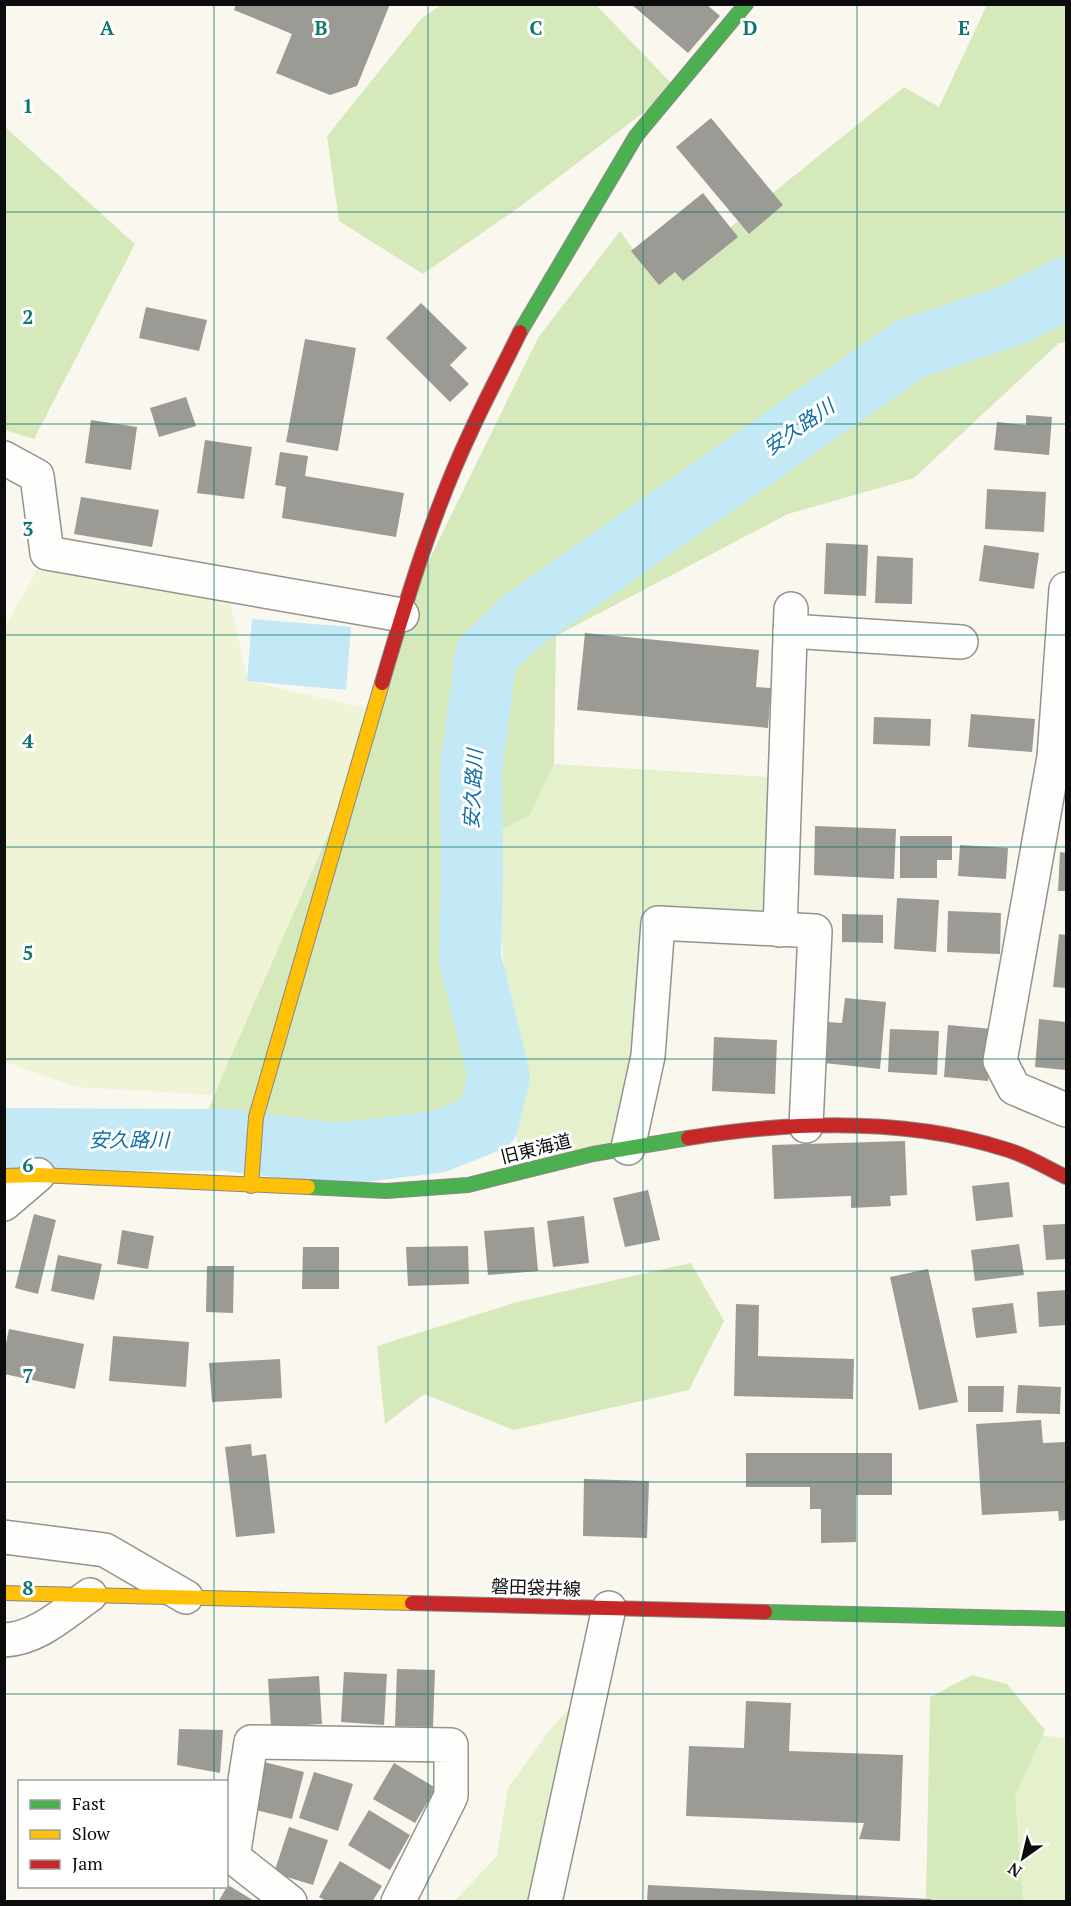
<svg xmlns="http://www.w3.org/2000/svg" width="1071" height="1906" font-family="'PT Serif','Noto Sans JP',serif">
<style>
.green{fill:#e5f0cd}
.forest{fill:#d6e9bb}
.pitch{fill:#eff4d7}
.water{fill:#c3e9f7}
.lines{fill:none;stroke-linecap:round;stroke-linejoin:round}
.river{stroke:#c3e9f7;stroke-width:62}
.building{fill:#9c9a95}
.street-casing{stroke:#93928e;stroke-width:36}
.fast-casing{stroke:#8a8885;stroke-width:16}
.slow-casing{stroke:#8a8885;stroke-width:16}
.jam-casing{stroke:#8a8885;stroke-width:16}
.street{stroke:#fefefd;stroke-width:33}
.fast{stroke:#4caf50;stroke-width:14}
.slow{stroke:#ffc107;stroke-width:14}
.jam{stroke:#c62828;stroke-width:14}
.grid{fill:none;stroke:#0f766e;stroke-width:1.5;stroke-opacity:0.55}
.labels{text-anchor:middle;stroke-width:6;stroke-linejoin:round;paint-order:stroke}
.street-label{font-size:18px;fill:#0c0c0c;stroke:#fff}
.water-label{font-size:20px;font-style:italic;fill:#0e6ea4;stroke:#fff}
.grid-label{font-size:20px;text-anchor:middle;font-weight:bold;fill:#0f766e;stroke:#fff;stroke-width:6;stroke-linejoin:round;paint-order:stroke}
</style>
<rect width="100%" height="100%" fill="#faf7ef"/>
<g class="green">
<polygon points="554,764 785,778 780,917 653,913 622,1149 519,1172 494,834 530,815"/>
<polygon points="592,1683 545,1901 454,1902 497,1856 508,1788 549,1731"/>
<polygon points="976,1728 1066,1738 1066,1901 1006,1901"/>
</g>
<g class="forest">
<polygon points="441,5 596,5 676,88 518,208 423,274 339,221 327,136 422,18"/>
<polygon points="987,5 1066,5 1066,342 1059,343 914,478 788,514 556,636 554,764 530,815 494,834 499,1076 457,1133 312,1151 208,1111 294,896 402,615 538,338 620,231 659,285 904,87 939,107"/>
<polygon points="5,127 135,244 34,439 5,430"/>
<polygon points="691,1263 724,1321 689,1390 514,1430 424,1394 385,1424 377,1346 517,1302"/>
<polygon points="972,1675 1007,1684 1045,1730 1015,1796 1023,1901 926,1902 930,1697"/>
</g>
<polygon class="pitch" points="47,553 226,585 248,681 374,710 359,764 214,1095 77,1087 5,1062 4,628"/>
<polygon class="water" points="252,619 351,627 346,690 247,681"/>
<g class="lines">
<polyline class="river" points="4,1139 226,1140 337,1154 437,1142 488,1122 499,1076 470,958 472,874 471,769 486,656 523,620 910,349 1015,314 1066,288"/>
</g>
<g class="building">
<polygon points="236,4 390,4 357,86 330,95 276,73 292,34 234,10"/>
<polygon points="631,4 706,4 720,16 688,53"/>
<polygon points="711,118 783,205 749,234 676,147"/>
<polygon points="703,193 738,237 683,281 675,272 659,285 631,251"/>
<polygon points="421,303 467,348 450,365 469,384 450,402 386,338"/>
<polygon points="146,307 207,320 199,351 139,338"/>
<polygon points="305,339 356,348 338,451 286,442"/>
<polygon points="186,397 196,426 159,437 150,408"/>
<polygon points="1026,415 1052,417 1049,455 994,450 997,422 1026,425"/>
<polygon points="91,420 137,427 131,470 85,463"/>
<polygon points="205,440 252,447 244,499 197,493"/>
<polygon points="280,452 308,456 305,476 404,493 396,537 282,518 286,487 275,485"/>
<polygon points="987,489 1046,492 1044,532 985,529"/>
<polygon points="81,497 159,510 152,547 74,534"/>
<polygon points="826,543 868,545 866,596 824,594"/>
<polygon points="984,545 1039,553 1034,589 979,581"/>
<polygon points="877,556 913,558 912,604 875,603"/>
<polygon points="585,633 759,650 756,687 771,688 768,728 577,710"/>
<polygon points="971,714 1035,719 1032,752 968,747"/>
<polygon points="874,717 931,719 930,746 873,744"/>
<polygon points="815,826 896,829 894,879 814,875"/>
<polygon points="900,836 952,836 952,860 937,860 937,878 900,878"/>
<polygon points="960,845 1008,848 1006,879 958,876"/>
<polygon points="1060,852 1066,853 1066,891 1058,891"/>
<polygon points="897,898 939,900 936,952 894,949"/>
<polygon points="948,911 1001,913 1000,954 947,952"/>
<polygon points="842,914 883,915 883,943 842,942"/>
<polygon points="1059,934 1066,935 1066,988 1053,987"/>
<polygon points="845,998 886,1002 880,1069 824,1063 828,1022 842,1023"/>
<polygon points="1039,1019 1066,1022 1066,1070 1035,1067"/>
<polygon points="948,1025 993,1029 988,1081 944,1077"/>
<polygon points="890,1029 939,1031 937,1075 888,1072"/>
<polygon points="714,1037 777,1040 775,1094 712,1091"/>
<polygon points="905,1141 907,1195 890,1196 891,1206 851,1208 851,1196 774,1199 772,1145"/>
<polygon points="1009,1182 1013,1217 976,1221 972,1186"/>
<polygon points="648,1190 660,1240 625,1247 613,1198"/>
<polygon points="34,1214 56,1220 38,1294 15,1288"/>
<polygon points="584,1216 589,1263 553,1267 547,1221"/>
<polygon points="1066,1224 1066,1259 1046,1260 1043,1225"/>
<polygon points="534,1227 538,1271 488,1275 484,1231"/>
<polygon points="122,1230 154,1236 148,1269 117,1264"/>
<polygon points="1019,1244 1024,1275 975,1281 971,1250"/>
<polygon points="468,1246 469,1284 408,1286 406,1247"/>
<polygon points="303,1247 339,1247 339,1289 302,1289"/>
<polygon points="58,1255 102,1264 94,1300 51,1291"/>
<polygon points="207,1266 234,1266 233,1313 206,1312"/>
<polygon points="928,1269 958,1402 919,1410 890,1277"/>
<polygon points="1066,1290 1066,1325 1039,1327 1037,1292"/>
<polygon points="1013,1303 1017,1333 976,1338 972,1308"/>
<polygon points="736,1304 759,1305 758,1356 854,1359 853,1399 734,1396"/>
<polygon points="9,1329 84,1344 75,1389 4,1374 4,1353"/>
<polygon points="113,1336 189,1342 186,1387 109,1381"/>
<polygon points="280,1359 282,1398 212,1402 209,1363"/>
<polygon points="1018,1385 1061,1387 1060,1414 1016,1413"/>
<polygon points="968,1386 1004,1386 1003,1412 968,1412"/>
<polygon points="1041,1420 1043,1443 1066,1442 1066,1520 1059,1521 1058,1511 982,1515 976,1424"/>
<polygon points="251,1444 252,1456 266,1454 275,1533 236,1537 225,1447"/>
<polygon points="746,1453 892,1453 892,1495 856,1495 856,1542 821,1543 821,1509 810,1509 810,1487 746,1487"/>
<polygon points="584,1479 649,1481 647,1538 583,1536"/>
<polygon points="397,1669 435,1670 433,1727 395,1726"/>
<polygon points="344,1672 387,1674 384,1725 341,1722"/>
<polygon points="319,1676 322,1724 271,1727 268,1679"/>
<polygon points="746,1701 791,1703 789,1751 903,1755 900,1841 859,1839 864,1823 686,1816 689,1746 744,1748"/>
<polygon points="179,1729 223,1730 220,1773 177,1765"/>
<polygon points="264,1762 304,1772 292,1819 252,1809"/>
<polygon points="394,1763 436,1788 415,1823 373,1799"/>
<polygon points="314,1772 353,1784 338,1831 299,1818"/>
<polygon points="369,1810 410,1835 390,1870 348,1845"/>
<polygon points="289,1827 328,1840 313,1885 274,1873"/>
<polygon points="340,1861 382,1886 372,1902 328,1902 319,1897"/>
<polygon points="228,1885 256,1902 218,1902"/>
<polygon points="648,1885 931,1899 931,1902 647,1902"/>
</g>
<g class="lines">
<g class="street-casing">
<g id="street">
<polyline points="4,458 37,476 47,553 402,615"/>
<polyline points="1066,589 1054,757 1000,1061 1014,1088 1066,1110"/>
<polyline points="790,631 961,642"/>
<polyline points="780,930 791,609"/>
<polyline points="628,1148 648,1056 658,923 815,931 806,1126"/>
<polyline points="4,1204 38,1175"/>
<polyline points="4,1537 105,1550 186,1597"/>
<path d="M 4,1640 C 37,1639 64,1613 90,1595"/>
<polyline points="290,1902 233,1857 251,1742 451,1745 451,1796 398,1902"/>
<polyline points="545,1902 609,1608"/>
</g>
</g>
<g class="fast-casing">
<g id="fast">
<polyline points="520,332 636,136 746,4"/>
<polyline points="308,1187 386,1191 468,1185 593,1154 688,1138"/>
<polyline points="765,1612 1066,1619"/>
</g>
</g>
<g class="slow-casing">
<g id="slow">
<polyline points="4,1176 38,1175 308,1187"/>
<polyline points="251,1186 256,1117 382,683"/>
<polyline points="4,1593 412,1603"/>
</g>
</g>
<g class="jam-casing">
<g id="jam">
<path d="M 382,683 C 407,598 433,511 471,431 C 486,398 504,365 520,332"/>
<path d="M 688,1138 C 793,1121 905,1117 1008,1150 C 1028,1156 1047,1168 1066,1177"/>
<polyline points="412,1603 765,1612"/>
</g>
</g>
<use href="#street" class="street"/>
<use href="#fast" class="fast"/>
<use href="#slow" class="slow"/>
<use href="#jam" class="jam"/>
</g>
<path class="grid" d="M 214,4 L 214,1782M 428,4 L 428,1902M 643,4 L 643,1902M 857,4 L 857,1902M 4,212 L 1066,212M 4,424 L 1066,424M 4,635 L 1066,635M 4,847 L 1066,847M 4,1059 L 1066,1059M 4,1271 L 1066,1271M 4,1482 L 1066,1482M 4,1694 L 1066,1694M 214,1886 L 214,1902"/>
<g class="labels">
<g class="street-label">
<text transform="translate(536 1149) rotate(-14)" y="6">旧東海道</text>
<text transform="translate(536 1588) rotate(2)" y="6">磐田袋井線</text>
</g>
<g class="water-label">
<text transform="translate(799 427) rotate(-35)" y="7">安久路川</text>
<text transform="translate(473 789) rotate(-87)" y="7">安久路川</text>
<text x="129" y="1147">安久路川</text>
</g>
</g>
<g class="grid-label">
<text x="107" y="35">A</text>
<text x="321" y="35">B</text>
<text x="536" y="35">C</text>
<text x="750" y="35">D</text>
<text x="964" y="35">E</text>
<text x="28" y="113">1</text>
<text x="28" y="324">2</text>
<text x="28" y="536">3</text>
<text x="28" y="748">4</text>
<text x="28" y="960">5</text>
<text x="28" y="1172">6</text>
<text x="28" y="1383">7</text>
<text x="28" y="1595">8</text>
</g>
<rect width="1071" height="1906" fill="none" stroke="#0c0c0c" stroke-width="12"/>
<rect x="18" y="1780" width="210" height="108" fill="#ffffff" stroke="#9e9e9e" stroke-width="1.5"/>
<rect x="30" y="1800" width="30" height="9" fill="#4caf50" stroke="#9e9e9e" stroke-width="1.5"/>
<text x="72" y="1810" font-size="18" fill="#0c0c0c">Fast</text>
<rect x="30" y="1830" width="30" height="9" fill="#ffc107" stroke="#9e9e9e" stroke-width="1.5"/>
<text x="72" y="1840" font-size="18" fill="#0c0c0c">Slow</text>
<rect x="30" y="1860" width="30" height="9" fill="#c62828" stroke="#9e9e9e" stroke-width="1.5"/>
<text x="72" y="1870" font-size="18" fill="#0c0c0c">Jam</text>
<g transform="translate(1023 1858) rotate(214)" stroke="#ffffff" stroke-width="4.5" paint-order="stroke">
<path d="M0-4.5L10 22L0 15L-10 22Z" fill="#0c0c0c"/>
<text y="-9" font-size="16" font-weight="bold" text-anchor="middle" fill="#0c0c0c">N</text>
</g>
</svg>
